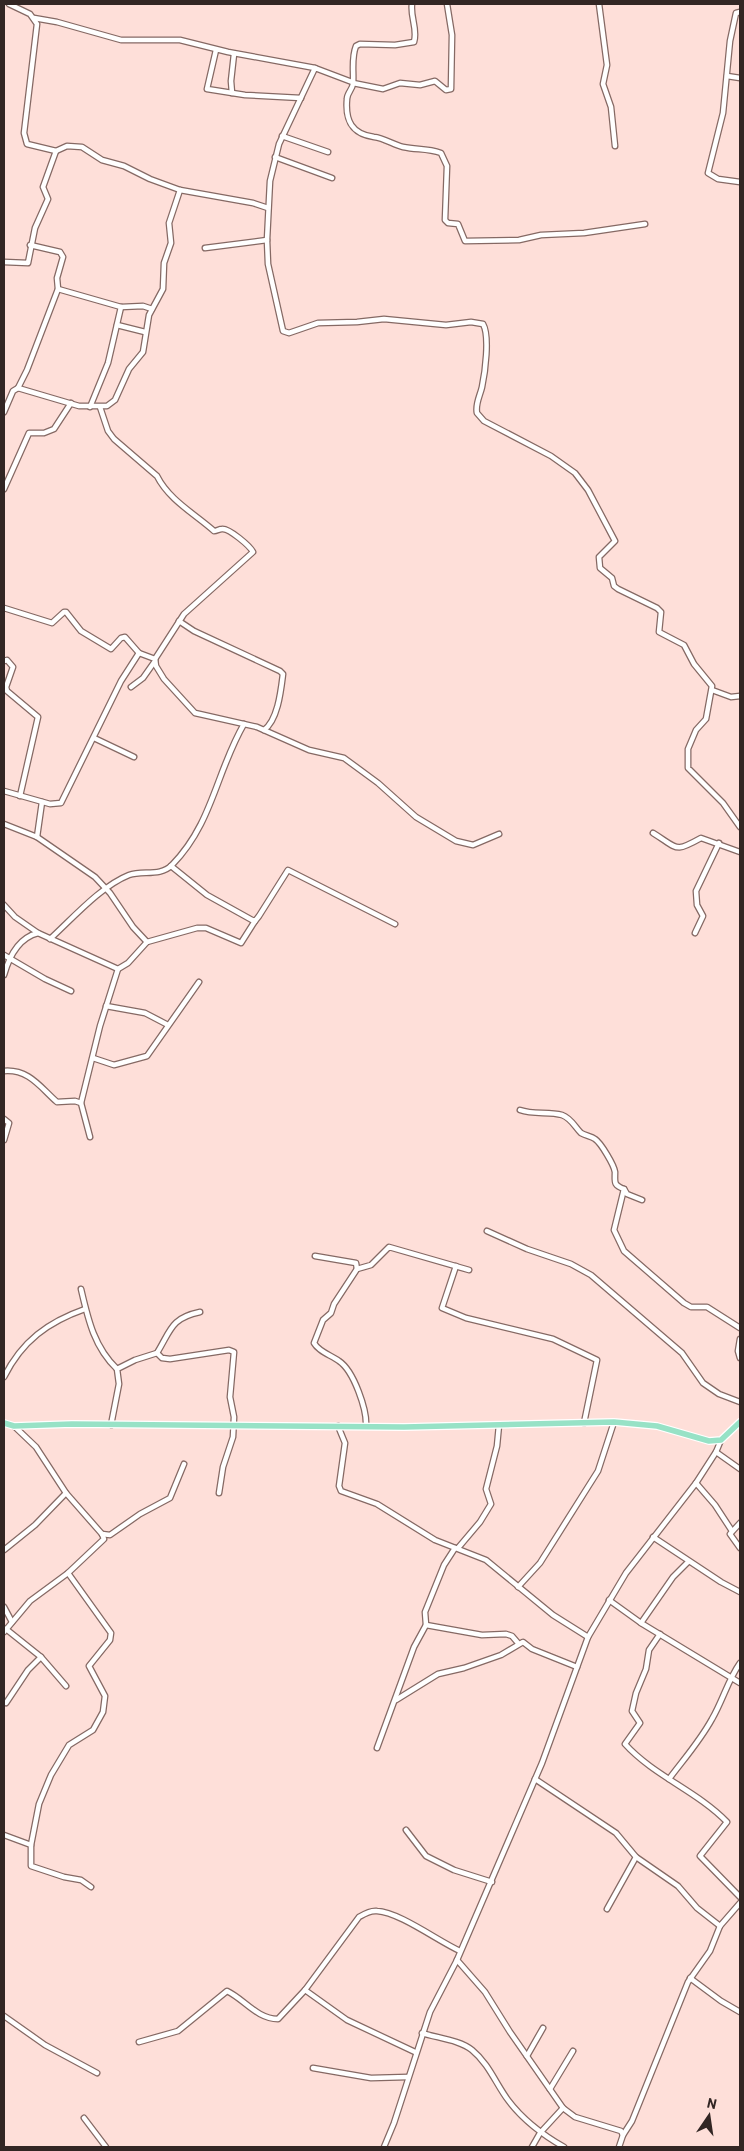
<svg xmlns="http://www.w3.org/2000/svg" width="744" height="2151" font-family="Barlow,sans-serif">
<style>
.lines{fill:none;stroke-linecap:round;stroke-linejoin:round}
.minor-casing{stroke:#856964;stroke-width:7}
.major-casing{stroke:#fff;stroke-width:8}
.minor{stroke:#fff;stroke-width:4.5}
.major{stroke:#97e2c6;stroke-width:5.5}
</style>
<rect width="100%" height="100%" fill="#fedfd9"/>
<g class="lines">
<g class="minor-casing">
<g id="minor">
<polyline points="9,4 30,14 37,24 24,133 27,144 56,151 67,146 82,147 102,160 124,166 150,179 180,190 253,203 268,208"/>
<path d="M 412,4 C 410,17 418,29 414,42 L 395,45 L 360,44 L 356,46 C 351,58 354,72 353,84 C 352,90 347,93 347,99 C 345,121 352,134 374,137 C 384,138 394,145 403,147 C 417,150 427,148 441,153 L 447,166 L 445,220 L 448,223 L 458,224 L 465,241 L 519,240 L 541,235 L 584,233 L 645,224"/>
<polyline points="599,4 607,65 603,84 611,107 615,146"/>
<polyline points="740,12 736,13 730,41 723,113 708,173 718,179 740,182"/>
<polyline points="34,18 57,22 121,40 180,40 228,52 315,68"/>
<polyline points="216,50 207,89 245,95 301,98"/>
<polyline points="727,76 740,78"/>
<path d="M 352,82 L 315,68 L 279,144 L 270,181 L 267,240 L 268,264 L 283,331 L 289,333 L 318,323 L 357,322 L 384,319 L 446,325 L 471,322 L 483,324 C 490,336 485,373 482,387 C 480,396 475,404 477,413 L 484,421 L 551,456 L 575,473 L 588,490 L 615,541 L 599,557 L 600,568 L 612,578 L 614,586 L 618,589 L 657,608 L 661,612 L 659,632 L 684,645 L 694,664 L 712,686 L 706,719 L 696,730 L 688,749 L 688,768 L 723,803 L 740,827"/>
<polyline points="353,83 383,89 400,83 420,85 435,81 446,90 451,89 452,35 447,4"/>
<polyline points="232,93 231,81 234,54"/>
<polyline points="282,136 328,152"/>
<polyline points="275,157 332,178"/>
<polyline points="205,248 267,240"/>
<polyline points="4,262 28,263 35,228 48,199 43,187 56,151"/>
<polyline points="58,289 121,307 143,306 152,309"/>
<polyline points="117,325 145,332"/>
<polyline points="18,388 27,370 58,289 57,278 63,257 60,252 30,245"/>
<polyline points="90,407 108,363 121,307"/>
<path d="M 100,407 L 108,431 L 114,439 L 157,476 C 169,500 195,514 214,531 C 217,531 219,529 222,529 C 229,528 250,546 253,552 L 184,614 L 155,659"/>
<polyline points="4,412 13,391 18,388 79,406 107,406 115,400 129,369 143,352 149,315 163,289 164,263 171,243 169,223 180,190"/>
<polyline points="4,489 29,433 44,433 54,429 71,403"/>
<polyline points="4,608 52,623 64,612 66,612 81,631 111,649 121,638 125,637 139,653 155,659 156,666 164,679 195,713 257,727 309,750 344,758 378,783 416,817 456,841 473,845 499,834"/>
<path d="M 179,621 L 194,631 L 280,671 L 283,674 C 281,690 278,720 264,730"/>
<polyline points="4,661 7,660 13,667 6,687 7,691 38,717 20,796"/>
<polyline points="131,687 143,678 155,661"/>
<polyline points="712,690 731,697 740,696"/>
<polyline points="94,738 134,757"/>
<polyline points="4,791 50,804 61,803 121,681 139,653"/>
<polyline points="4,824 37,837 95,877 110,893 133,927 147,942"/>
<path d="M 653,833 C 679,849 674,853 701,838 L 740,852"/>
<polyline points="37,837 42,802"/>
<polyline points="171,866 207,895 252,920 255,921 259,916 288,870 395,924"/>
<polyline points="4,905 15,917 38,933 118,969"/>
<polyline points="695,933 703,916 697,905 696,891 719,843"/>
<path d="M 50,939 C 72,919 101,886 129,875 C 143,870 160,877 172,865 C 213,823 216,772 244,724"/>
<polyline points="4,955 45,979 71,991"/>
<path d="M 4,975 C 9,957 18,938 38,933"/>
<polyline points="106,1006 145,1013 168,1025"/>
<polyline points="93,1058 114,1065 147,1056 199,982"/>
<path d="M 4,1071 C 29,1069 40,1087 57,1102 L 75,1101 L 81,1103 L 90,1137"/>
<polyline points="81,1103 100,1026 118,969 128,963 147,942 197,928 206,928 241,943 255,921"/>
<path d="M 520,1110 C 534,1115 549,1111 562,1115 C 571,1118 575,1127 581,1133 C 586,1136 591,1136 595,1139 C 601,1143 614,1165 615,1172 C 615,1182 613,1185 624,1189 L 627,1194 L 642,1200"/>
<polyline points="4,1119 9,1123 4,1140"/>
<polyline points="624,1189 614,1230 624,1251 684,1303 691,1307 707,1307 740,1328"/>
<polyline points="487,1231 527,1249 571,1264 591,1275 682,1353 703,1383 719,1394 740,1402"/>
<polyline points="315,1256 356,1263 357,1269"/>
<polyline points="456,1266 442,1308 466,1318 553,1339 597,1360 584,1423"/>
<path d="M 81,1289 C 88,1319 94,1347 117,1369"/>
<polyline points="740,1339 738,1351 740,1358"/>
<polyline points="157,1353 162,1358 170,1359 229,1350 234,1352 230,1397 234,1417 233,1437 223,1467 219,1493"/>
<path d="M 4,1377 C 22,1341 48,1322 85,1309"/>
<path d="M 111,1425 L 119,1384 L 117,1369 L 135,1360 L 157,1353 C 171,1330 171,1318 200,1312"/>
<polyline points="338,1426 345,1443 339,1486 341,1491 377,1504 435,1540 486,1560 553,1615 588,1637"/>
<path d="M 366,1426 C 367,1410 354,1371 339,1361 C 331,1355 319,1352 314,1343 L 323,1320 L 331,1313 L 334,1304 L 357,1269 L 371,1265 L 389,1247 L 469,1270"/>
<polyline points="716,1452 740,1469"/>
<polyline points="696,1483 715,1505 732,1531"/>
<polyline points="740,1523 730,1534 740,1548"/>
<polyline points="102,1534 110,1535 140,1514 170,1498 184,1464"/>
<polyline points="653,1537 721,1582 740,1592"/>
<polyline points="458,1548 480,1522 491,1504 486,1489 497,1446 499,1425"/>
<polyline points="4,1550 35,1525 66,1493"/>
<polyline points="518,1587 540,1563 598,1471 614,1422"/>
<polyline points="609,1600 641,1623 740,1683"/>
<polyline points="4,1607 12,1622"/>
<polyline points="641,1623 673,1577 688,1562"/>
<polyline points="426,1625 482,1635 506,1634 512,1636 518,1643"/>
<polyline points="6,1629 41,1657 66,1686"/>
<polyline points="4,1632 30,1601 68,1573 104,1539 102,1534 66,1493 36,1447 14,1426"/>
<path d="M 660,1634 L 649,1650 L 646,1669 L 636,1693 L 632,1711 L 640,1723 L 625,1744 C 654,1776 697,1791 727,1822 L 700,1856 L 740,1897"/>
<polyline points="396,1700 438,1674 464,1668 501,1655 523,1642 532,1649 577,1667"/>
<polyline points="6,1703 28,1670 41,1657"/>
<polyline points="377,1748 414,1647 426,1625 425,1612 444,1565 455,1548"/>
<polyline points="535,1779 616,1833 636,1857 678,1886 697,1908 720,1926"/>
<path d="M 669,1779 C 684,1759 700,1741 712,1719 C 723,1700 728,1680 740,1663"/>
<polyline points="406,1830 426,1856 454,1870 492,1882"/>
<polyline points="4,1835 31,1845 31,1866 64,1877 81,1880 91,1887"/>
<polyline points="31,1845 39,1804 51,1775 69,1745 93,1730 103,1712 105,1696 89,1666 110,1640 111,1633 68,1573"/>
<polyline points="607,1909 636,1857"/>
<polyline points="457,1960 485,1992 510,2032 563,2108 575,2117 621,2131 623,2135 619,2147"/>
<polyline points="690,1978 721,2001 740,2012"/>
<polyline points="305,1990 347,2020 415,2052"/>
<polyline points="4,2016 45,2045 97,2073"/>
<path d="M 422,2033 C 437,2038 460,2040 472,2050 C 489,2064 496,2084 508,2100 C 523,2120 543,2135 564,2147"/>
<path d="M 139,2042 L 178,2031 L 227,1991 C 244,1999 257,2019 278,2019 L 305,1990 L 359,1917 C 364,1914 370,1910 377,1911 C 399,1912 438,1941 460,1951"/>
<polyline points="527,2056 543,2028"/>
<polyline points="313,2068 371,2078 408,2077"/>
<polyline points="550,2089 573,2051"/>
<polyline points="84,2118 106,2147"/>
<polyline points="623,2135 632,2121 688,1982 710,1951 720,1926 740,1903"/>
<polyline points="384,2147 394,2123 430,2012 457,1960 542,1763 588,1637 626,1573 696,1483 716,1452 721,1440"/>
<polyline points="532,2147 540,2133 563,2108"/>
</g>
</g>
<g class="major-casing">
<polyline id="major" points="4,1423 14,1426 72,1424 404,1427 614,1422 657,1426 709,1441 721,1440 740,1422"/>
</g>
<use href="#minor" class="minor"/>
<use href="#major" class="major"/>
</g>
<rect width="744" height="2151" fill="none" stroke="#322624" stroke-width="10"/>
<g transform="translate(709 2116) rotate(13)" stroke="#fedfd9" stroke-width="4" paint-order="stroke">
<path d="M0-4L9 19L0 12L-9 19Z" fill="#322624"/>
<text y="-8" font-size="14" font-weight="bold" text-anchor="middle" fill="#322624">N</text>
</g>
</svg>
